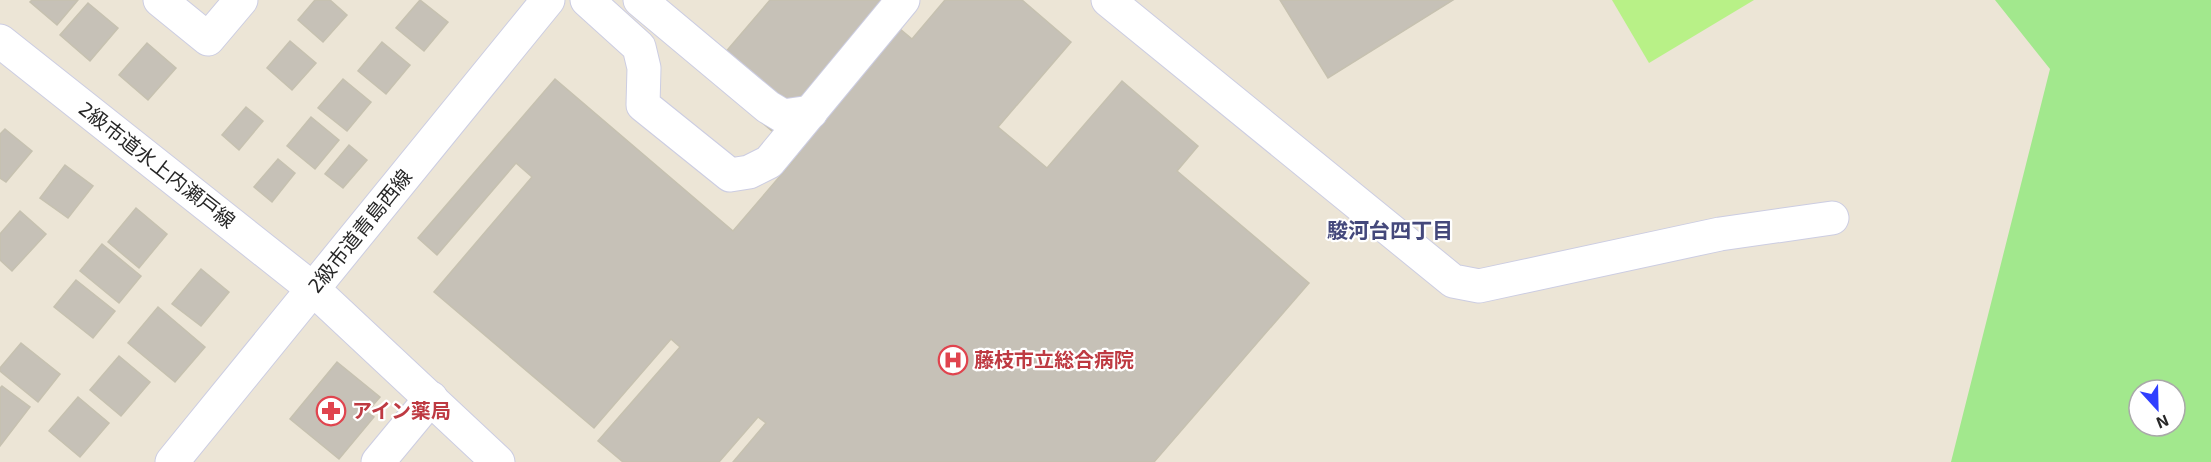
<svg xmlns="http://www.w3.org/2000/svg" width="2211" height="462" font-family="'Exo 2','Noto Sans JP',sans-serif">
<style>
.green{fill:#a2e88d;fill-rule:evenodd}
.pitch{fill:#b8f187}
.building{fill:#c6c1b7;stroke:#c6c1b0;stroke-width:1.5}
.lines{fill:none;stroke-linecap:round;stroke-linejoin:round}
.minor-casing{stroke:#cccde2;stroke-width:35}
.minor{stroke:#fff;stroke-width:33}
.labels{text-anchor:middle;stroke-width:4.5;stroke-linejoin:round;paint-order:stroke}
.street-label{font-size:20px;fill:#272727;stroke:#fff}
.health-label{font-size:20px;font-weight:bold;fill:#be3a42;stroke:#fff;text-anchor:start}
.neighbourhood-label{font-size:21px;font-weight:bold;fill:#44487b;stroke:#fff}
</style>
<rect width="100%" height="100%" fill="#ece5d6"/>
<path class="green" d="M 1995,0 L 2211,0 L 2211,462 L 1951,462 L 2050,69 ZM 2139,390 L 2175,390 L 2175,426 L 2139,426 Z"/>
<polygon class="pitch" points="1612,0 1754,0 1649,63"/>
<g class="building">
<polygon points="32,0 78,0 57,25 30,2"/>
<polygon points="315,0 330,0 347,15 323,42 298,20"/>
<polygon points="420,0 448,22 424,51 396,28"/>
<polygon points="770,0 903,0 887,18 912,39 945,0 1022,0 1071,42 998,127 1047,168 1122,81 1198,146 1177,171 1309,283 1154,462 733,462 766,423 758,417 719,462 623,462 598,441 680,347 671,339 594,428 434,292 532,177 516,163 437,255 418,238 555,79 733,231 799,154 706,75"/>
<polygon points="1280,0 1453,0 1328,78"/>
<polygon points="88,3 118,28 90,61 60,35"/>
<polygon points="290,41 316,63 292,90 267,68"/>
<polygon points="382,42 410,65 386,94 358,71"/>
<polygon points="147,43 176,68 148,100 119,75"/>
<polygon points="343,79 371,102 347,131 318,108"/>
<polygon points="246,107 263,121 239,150 222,135"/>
<polygon points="311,117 339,140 315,169 287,146"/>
<polygon points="5,129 32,151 6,182 0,178 0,134"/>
<polygon points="349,145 367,160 343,188 325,174"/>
<polygon points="278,159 295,173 272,202 254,187"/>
<polygon points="65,165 93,186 68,218 40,198"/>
<polygon points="136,208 167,234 139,268 108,242"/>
<polygon points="20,211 46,234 12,271 0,260 0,234"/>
<polygon points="102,244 141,276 119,303 80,271"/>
<polygon points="201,269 229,292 201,326 172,304"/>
<polygon points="76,280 115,311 93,338 54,307"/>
<polygon points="158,307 205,347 175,382 128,343"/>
<polygon points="21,343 60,374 38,402 0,371 0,368"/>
<polygon points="119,356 150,382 121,416 90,390"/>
<polygon points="337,362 380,397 367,412 374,417 339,459 290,419"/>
<polygon points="2,386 30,407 0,446 0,388"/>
<polygon points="78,397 109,423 80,457 49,431"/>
</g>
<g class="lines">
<g class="minor-casing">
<g id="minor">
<polyline points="160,0 208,39 241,0"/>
<polyline points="587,0 639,47 644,68 643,105 730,175 749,172 769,162 903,0"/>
<polyline points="640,0 768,107 783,116 811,112"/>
<polyline points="1108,0 1453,281 1479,286 1720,234 1832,218"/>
<polyline points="0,41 313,289 498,462"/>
<polyline points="172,462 548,0"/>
<polyline points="378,462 431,398"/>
</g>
</g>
<use href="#minor" class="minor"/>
</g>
<defs>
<g id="hospital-ring" transform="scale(1.5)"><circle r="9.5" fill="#fff" stroke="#e0444e" stroke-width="1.5"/><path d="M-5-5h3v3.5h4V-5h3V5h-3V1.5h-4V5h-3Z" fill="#e0444e"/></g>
<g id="pharmacy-ring" transform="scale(1.5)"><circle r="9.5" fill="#fff" stroke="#e0444e" stroke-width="1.5"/><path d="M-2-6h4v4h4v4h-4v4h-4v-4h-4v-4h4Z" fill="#e0444e"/></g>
</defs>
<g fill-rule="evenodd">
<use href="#hospital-ring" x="953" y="360"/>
<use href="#pharmacy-ring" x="331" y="411"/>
</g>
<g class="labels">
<g class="street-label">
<text transform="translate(157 165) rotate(38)" y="7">2級市道水上内瀬戸線</text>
<text transform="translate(360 231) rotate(-51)" y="7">2級市道青島西線</text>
</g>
<g class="health-label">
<text x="974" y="367">藤枝市立総合病院</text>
<text x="352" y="418">アイン薬局</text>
</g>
<g class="neighbourhood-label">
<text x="1390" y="238">駿河台四丁目</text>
</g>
</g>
<g transform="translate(2157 408) rotate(158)"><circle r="28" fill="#ffffff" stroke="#a9a9a9" stroke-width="1.5"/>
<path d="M0-4.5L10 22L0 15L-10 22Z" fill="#303fff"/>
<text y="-9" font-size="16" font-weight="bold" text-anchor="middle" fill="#272727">N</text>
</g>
</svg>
